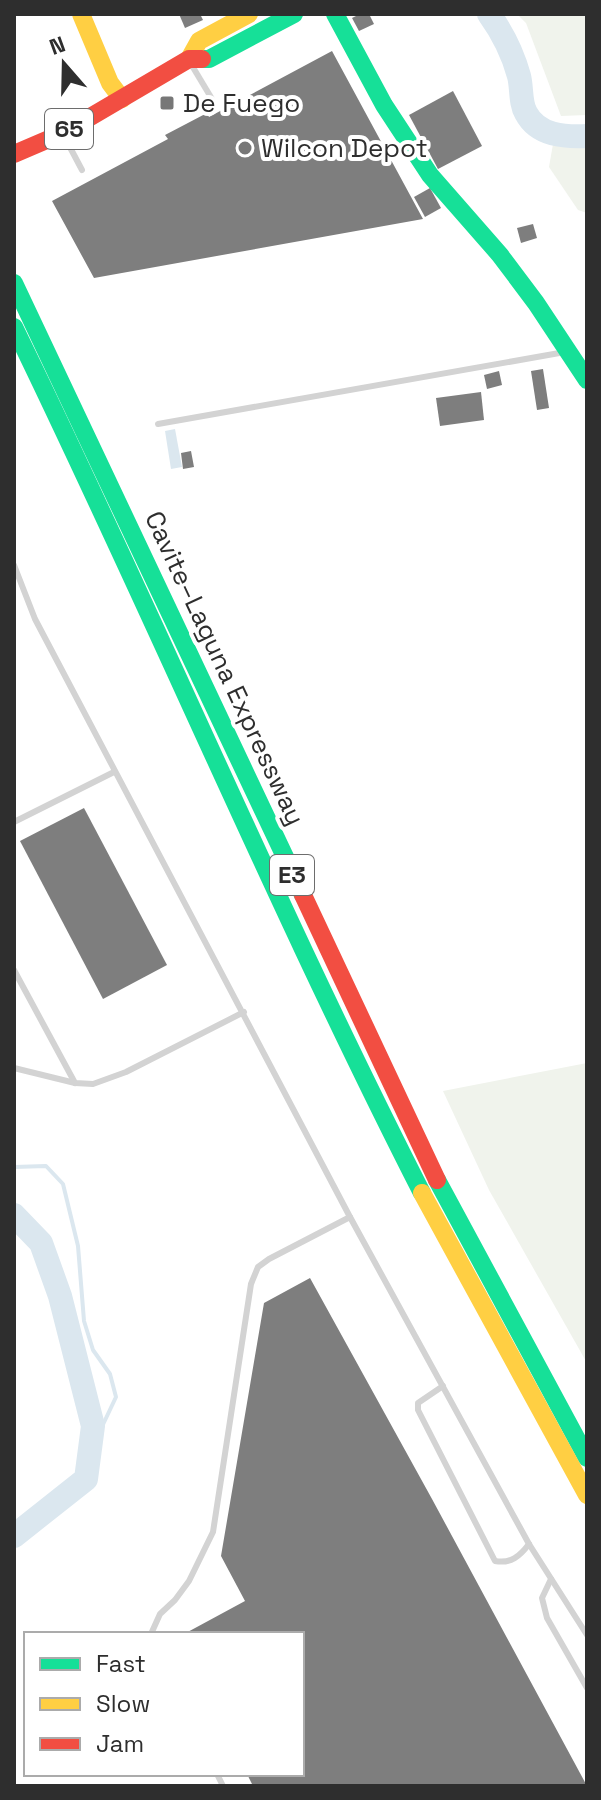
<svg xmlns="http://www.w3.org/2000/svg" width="601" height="1800" font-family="'Space Grotesk',sans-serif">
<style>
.green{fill:#f0f3ec}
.water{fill:#dbe7ef}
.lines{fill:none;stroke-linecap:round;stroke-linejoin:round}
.stream{stroke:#dbe7ef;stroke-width:4}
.river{stroke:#dbe7ef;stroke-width:24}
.building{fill:#7e7e7e}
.lane{stroke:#d3d3d3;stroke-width:6}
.fast{stroke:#16e098;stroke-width:18}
.slow{stroke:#ffcf43;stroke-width:18}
.jam{stroke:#f24e42;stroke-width:18}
.poi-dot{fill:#777;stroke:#fff;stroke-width:3}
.labels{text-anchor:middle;stroke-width:8;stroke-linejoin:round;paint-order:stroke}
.shield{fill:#fff;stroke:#6d6d6d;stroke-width:2}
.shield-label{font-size:24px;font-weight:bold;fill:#2e2e2e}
.poi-label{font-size:26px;fill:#2e2e2e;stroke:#fff;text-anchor:start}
.street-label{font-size:26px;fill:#2e2e2e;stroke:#fff}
</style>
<rect width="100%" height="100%" fill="#fff"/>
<g class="green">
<polygon points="517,14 587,14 587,115 561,116 526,23"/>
<polygon points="553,144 587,145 587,213 578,210 549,167"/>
<polygon points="587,1063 587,1363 489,1190 443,1091"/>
</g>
<polygon class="water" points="175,429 182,467 171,469 165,431"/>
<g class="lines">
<polyline class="stream" points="14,1167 46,1166 63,1184 78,1246 84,1321 93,1350 110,1374 116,1397 90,1452"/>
<g class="river">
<path d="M 489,14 C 502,32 513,54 519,76 C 522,87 520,103 526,113 C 538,136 565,137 587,136"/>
<polyline points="14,1215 41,1243 60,1296 93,1426 86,1479 14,1536"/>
</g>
</g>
<g class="building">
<polygon points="179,14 200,14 203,20 185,28"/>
<polygon points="360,14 369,14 374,24 359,31 352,18"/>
<polygon points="332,51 423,219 94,278 52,201 168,139 165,135 207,113 209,117"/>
<polygon points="453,91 482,146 438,169 409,115"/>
<polygon points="430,188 441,208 425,217 414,197"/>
<polygon points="533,224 537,238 521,243 517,228"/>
<polygon points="543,369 549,408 537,410 531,371"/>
<polygon points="499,371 502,385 487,389 484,375"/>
<polygon points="481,392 484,420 440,426 436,398"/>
<polygon points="191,451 194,467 183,469 181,453"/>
<polygon points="84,808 167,965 103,999 20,841"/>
<polygon points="310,1278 432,1499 587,1786 253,1786 247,1774 302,1774 302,1634 184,1634 245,1601 221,1556 264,1303"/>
</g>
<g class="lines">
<g class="lane">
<polyline points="191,64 212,99"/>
<polyline points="64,136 82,170"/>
<polyline points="158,424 565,352"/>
<polyline points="14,565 35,619 350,1217 529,1544 587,1635"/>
<polyline points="14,822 114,772"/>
<polyline points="14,970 75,1083"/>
<polyline points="14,1068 75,1083 93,1084 126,1072 244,1012"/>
<path d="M 443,1386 L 418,1403 L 418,1410 L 495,1561 C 511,1564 520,1556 529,1544"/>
<polyline points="551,1579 542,1598 547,1618 587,1688"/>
<polyline points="151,1634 160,1614 175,1600 189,1581 213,1532 251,1284 258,1267 269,1259 350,1217"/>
<polyline points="217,1774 223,1786"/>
</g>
<g class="fast">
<polyline points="335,14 384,105 430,175 500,255 536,303 587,380"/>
<polyline points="202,59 209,59 294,14"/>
<polyline points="14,283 303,895"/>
<path d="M 14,327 C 154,614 277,909 422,1193"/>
<polyline points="437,1180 587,1458"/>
</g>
<g class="slow">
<polyline points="81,14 110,83 122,99"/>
<polyline points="189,59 199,41 249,14"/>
<polyline points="422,1193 587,1495"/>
</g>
<g class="jam">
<polyline points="14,154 63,133 189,59 202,59"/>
<polyline points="303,895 437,1180"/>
</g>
</g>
<g class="poi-dot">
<rect x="159" y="95" width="16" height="16" rx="4"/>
<circle cx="245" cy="148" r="8"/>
</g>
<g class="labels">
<g class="shield">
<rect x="45" y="109" width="48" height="40" rx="6"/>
<rect x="270" y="855" width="44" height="40" rx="6"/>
</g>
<g class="shield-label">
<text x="69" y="137">65</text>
<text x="292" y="883">E3</text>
</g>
<g class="poi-label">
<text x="183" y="112">De Fuego</text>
<text x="261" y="157">Wilcon Depot</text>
</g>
<g class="street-label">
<text transform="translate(225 668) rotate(65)" y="9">Cavite–Laguna Expressway</text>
</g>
</g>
<rect width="601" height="1800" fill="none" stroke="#2e2e2e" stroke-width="32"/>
<rect x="24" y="1632" width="280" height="144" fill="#ffffff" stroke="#ababab" stroke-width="2"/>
<rect x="40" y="1658" width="40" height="12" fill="#16e098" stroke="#ababab" stroke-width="2"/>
<text x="96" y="1672" font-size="24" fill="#2e2e2e">Fast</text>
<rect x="40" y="1698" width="40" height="12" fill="#ffcf43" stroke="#ababab" stroke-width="2"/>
<text x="96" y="1712" font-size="24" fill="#2e2e2e">Slow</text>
<rect x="40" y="1738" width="40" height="12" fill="#f24e42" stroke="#ababab" stroke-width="2"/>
<text x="96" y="1752" font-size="24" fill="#2e2e2e">Jam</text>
<g transform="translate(64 64) rotate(340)" stroke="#ffffff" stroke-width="6" paint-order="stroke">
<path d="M0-6L14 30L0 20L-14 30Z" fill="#2e2e2e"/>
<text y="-12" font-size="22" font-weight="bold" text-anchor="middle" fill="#2e2e2e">N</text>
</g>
</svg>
